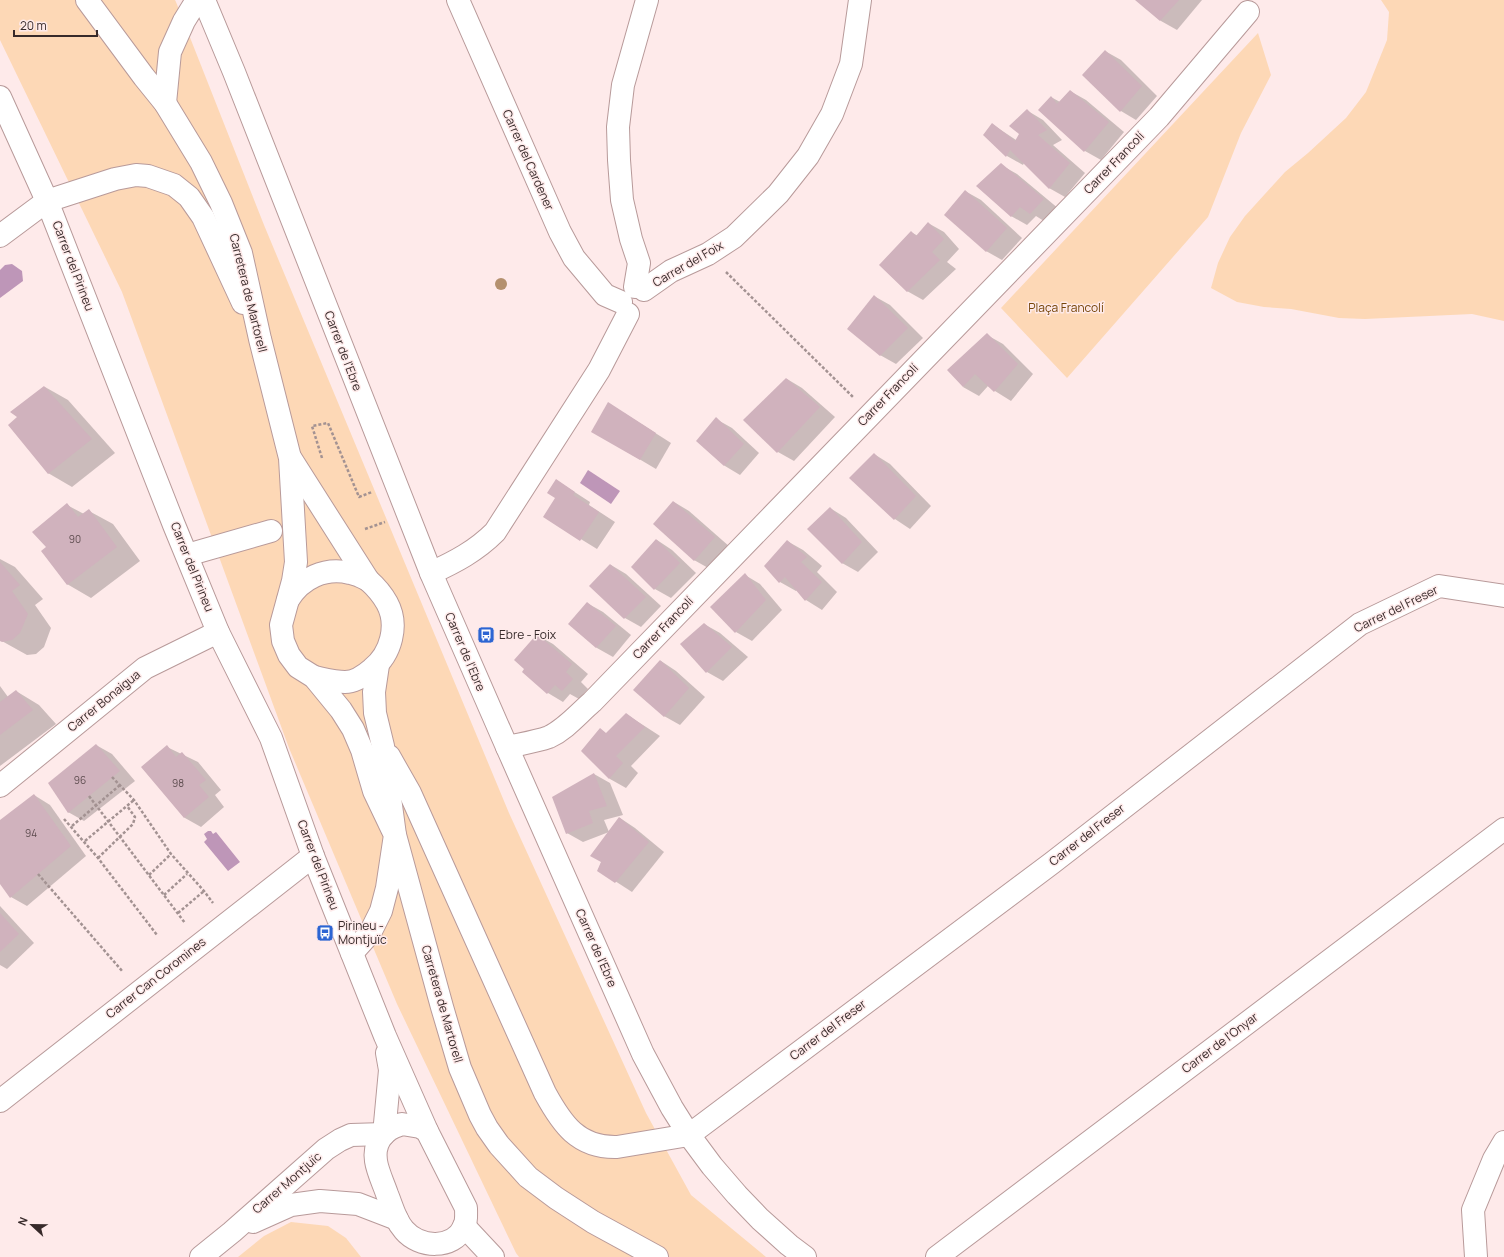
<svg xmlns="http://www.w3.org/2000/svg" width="1504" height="1257" font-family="Manrope,sans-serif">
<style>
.green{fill:#fdd8b6}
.water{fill:#be96b8}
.shadow{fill:#0003}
.building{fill:#d0b2bd}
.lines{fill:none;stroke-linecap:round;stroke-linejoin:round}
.minor-casing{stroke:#b89a9a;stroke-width:24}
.major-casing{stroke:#b89a9a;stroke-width:24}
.path{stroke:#a39292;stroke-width:2.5;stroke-dasharray:3 2;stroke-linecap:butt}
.minor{stroke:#fff;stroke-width:22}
.major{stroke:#fff;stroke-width:22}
.tree{fill:#b4906e}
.labels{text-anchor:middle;stroke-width:3;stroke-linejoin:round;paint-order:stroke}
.number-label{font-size:10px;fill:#5d4c4f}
.street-label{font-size:12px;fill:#372a2a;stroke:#feeaea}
.park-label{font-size:12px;fill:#774608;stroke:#feeaea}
.poi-label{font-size:12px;fill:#372a2a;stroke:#feeaea;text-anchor:start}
</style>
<rect width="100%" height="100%" fill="#feeaea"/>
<g class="green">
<polygon points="0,0 175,0 176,2 264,225 509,813 646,1113 691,1195 766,1257 519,1257 516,1253 397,1004 289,748 122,292 0,40"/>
<polygon points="1381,0 1504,0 1504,321 1472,314 1365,319 1339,318 1291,309 1264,307 1237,302 1211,288 1218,263 1230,237 1245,216 1285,172 1308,153 1346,118 1366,92 1387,40 1389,12"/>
<polygon points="1258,33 1271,75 1241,133 1208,217 1067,378 1001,308"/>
<polygon points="291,1222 328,1226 346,1238 361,1257 238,1257 264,1236"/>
</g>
<g class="water">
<polygon points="12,264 22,271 23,281 0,298 0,270 5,265"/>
<polygon points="588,470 620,491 611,504 580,483"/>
<polygon points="208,831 211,831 213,834 216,832 240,862 228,871 204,842 207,839 204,834"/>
</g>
<g class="shadow">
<polygon points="1137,0 1202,0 1177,30 1161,21"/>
<polygon points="1105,51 1121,60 1157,96 1136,120 1121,111"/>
<polygon points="1070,91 1086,100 1124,132 1101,160 1085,151 1040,110 1051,97 1060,102"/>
<polygon points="1028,111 1043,120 1062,140 1053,145 1085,173 1065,197 1049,188 1024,163 1023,165 1007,156 984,135 992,124 1016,140 1021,134"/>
<polygon points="1001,165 1017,174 1059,209 1047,223 1036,216 1027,225 1011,216"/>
<polygon points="965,191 981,200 1022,238 1002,260 986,251"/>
<polygon points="928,223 944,232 959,249 947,262 956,269 923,300 907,291 911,232 918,236"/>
<polygon points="874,296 890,305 923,338 896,364 880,355"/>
<polygon points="987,335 1003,344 1033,374 1011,401 995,391 988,386 979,396 963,387"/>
<polygon points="787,379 802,388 835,417 794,461 778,452 745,420"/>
<polygon points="45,387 68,400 115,453 72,487 48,473 18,417"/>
<polygon points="624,413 671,443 656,469 592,431"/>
<polygon points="716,419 732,428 759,453 740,475 725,466 697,441"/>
<polygon points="874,454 890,464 931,506 910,529 895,519 851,478"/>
<polygon points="556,480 590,502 589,505 615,522 597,549 545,517 557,498"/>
<polygon points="674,502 689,511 730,547 710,569 694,560"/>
<polygon points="67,505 84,514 89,511 113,524 140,561 91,598 67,584 48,547"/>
<polygon points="830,508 846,518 878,552 858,572 842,563"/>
<polygon points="657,540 672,550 696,573 671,598 655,589"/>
<polygon points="787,541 803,550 822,566 817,572 837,592 822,610 806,600 797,590 796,591 780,582"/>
<polygon points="0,559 15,567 43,599 35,605 51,628 44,647 36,654 27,655 0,640"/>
<polygon points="611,565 626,574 661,606 641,627 625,618 590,586"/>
<polygon points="745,575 760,584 782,610 752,641 736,632"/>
<polygon points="587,603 603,612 631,635 613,657 597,648 569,624"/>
<polygon points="704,624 720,633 748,657 723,681 707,672"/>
<polygon points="537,635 553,644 588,674 581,682 588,689 579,699 570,694 563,702 548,693"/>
<polygon points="661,661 676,671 705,697 680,725 664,716"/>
<polygon points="0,686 8,697 16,691 39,705 56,724 0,766"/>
<polygon points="626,714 660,736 631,766 638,773 626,788 610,779 583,751 600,730 607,734"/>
<polygon points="96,745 112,754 135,781 84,821 68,812"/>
<polygon points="167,747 198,762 221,790 215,795 224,807 201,827 185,818 142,767"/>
<polygon points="594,774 610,783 623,815 604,820 609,832 583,842 567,833"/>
<polygon points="34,795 50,805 86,856 27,906 11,897 0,883 0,821"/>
<polygon points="620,818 635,828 664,852 632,892 598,870"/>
<polygon points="0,906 34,943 7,969 0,965"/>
</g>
<g class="building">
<polygon points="1135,0 1179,0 1160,21"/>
<polygon points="1105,50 1142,86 1120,112 1082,75"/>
<polygon points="1070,90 1109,122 1084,152 1038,110 1051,96 1057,104"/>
<polygon points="1027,109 1047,130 1038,135 1070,163 1049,189 1010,150 1006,157 983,135 992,123 1015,141 1019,134 1009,126"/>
<polygon points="1001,163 1044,199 1030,214 1020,207 1011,217 976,186"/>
<polygon points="965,190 1007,228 986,252 944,215"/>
<polygon points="928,222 944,239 932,252 940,260 907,292 879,265 911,231 916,236"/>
<polygon points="874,295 908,328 880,356 847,329"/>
<polygon points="987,333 1018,364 994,392 975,374 963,387 947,370"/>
<polygon points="786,378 820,407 777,453 743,420"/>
<polygon points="44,386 92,439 48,474 8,425 17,417 10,412"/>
<polygon points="608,402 656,433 640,460 591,432"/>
<polygon points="716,417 744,444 724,466 696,441"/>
<polygon points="874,453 916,496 894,520 849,478"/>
<polygon points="556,479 575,492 573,495 599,512 580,541 543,517 555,498 547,493"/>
<polygon points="673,501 715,537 694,561 653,524"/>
<polygon points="67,503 78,517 89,509 117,547 67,585 41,551 46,547 32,532"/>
<polygon points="830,507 862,542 842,564 807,529"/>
<polygon points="656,539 680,563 654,590 631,567"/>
<polygon points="787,540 807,557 801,562 822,582 805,601 785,577 779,583 764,566"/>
<polygon points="0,562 20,585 12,591 28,614 20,633 12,640 2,642 0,641"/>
<polygon points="610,564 646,597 624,619 589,586"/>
<polygon points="745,573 766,600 735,633 710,607"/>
<polygon points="587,602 616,626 596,648 568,624"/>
<polygon points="704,623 732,647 706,673 680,644"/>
<polygon points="537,634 572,664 566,672 573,679 562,691 555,685 547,694 522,672 524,669 514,660"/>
<polygon points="660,660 689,688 664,717 633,690"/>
<polygon points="16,690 33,710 0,735 0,702"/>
<polygon points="626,713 645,727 616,756 623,763 609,779 581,751 600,728 606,733"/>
<polygon points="96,744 120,771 68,813 48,783"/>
<polygon points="167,745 176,757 182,752 206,780 199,785 209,797 184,818 141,767"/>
<polygon points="594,773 607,806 589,811 593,823 566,834 552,797"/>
<polygon points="34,794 71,846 10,898 0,884 0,820"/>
<polygon points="619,817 649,842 615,883 597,871 601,862 590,856"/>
<polygon points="0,913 19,934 0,952"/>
</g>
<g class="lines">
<g class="minor-casing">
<g id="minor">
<polyline points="204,0 234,72 431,573 507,747 643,1054 672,1108 689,1135 712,1166 737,1195 760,1219 789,1245 805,1257"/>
<polyline points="458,0 560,232 574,258 605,295 621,302"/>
<polyline points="0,97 47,201 174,525 218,632 271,738 313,856 385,1036 427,1131"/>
<polyline points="0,236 47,201"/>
<polyline points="635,287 639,263 631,239 622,200 619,160 618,127 623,85 647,0"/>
<polyline points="644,290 671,271 708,254 734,237 778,194 808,156 832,114 851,64 860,0"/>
<polyline points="187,555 271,531"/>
<path d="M 431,573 C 455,562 476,551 495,532 L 599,370 L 628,314"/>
<path d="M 507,747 C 520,744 535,742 549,737 C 566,729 578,714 592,702 L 1159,117 L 1248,12"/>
<polyline points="0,786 145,668 218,632"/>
<polyline points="0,1101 313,856"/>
<path d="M 402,1124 L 420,1127 L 427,1131 L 466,1208 C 466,1214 467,1221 464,1227 C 453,1250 419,1248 404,1230 C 395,1220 392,1206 387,1194 C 381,1176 369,1157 380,1139 C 386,1130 393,1127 402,1124 Z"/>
<polyline points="384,1134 390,1070 387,1053"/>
<polyline points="689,1135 1052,863 1360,624 1439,586 1504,596"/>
<polyline points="253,1222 291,1205 320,1201 358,1204 397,1219"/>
<polyline points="464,1226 493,1257"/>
<polyline points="201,1257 232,1232 326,1149 340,1140 351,1135 384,1134"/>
<polyline points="937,1257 1504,829"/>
<polyline points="1476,1257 1473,1210 1494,1159 1504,1142"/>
</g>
</g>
<g class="major-casing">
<g id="major">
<polyline points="87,0 144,77 165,103 201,162 221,203 241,253 260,339 290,458 296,562 293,581 281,625 283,641 289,655 298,667 314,677 341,710 353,729 362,750 374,791 395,835 387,888 381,911 370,933 352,953"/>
<polyline points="165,103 170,52 184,21 197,0"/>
<polyline points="47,201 115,179 136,175 148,176 174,185 189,197 203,217 243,303"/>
<path d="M 291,459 L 368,580 C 376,587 382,594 387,603 C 399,625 391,654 372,669 C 365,675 354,682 345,682 C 335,682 324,679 314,677"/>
<path d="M 288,600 C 301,578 325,567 350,573 C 356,574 362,577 368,580"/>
<polyline points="378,665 374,692 375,713 383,746 395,835 442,1007 460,1068 480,1115 487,1128 499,1145 528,1177 556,1198 593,1222 657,1257"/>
<path d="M 389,756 L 410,793 L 545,1093 C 562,1124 578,1148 617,1147 L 689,1135"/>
</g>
</g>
<g class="path">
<polyline points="726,272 853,397"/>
<polyline points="322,458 312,426 328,423 359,497 372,492"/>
<polyline points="365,529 385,522"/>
<polyline points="112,777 134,800 171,854 204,891 213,903"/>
<polyline points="89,796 185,923"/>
<polyline points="64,819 98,858 157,935"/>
<polyline points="72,826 120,785"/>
<polyline points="85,841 134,800"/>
<polyline points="98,858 133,824 135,817 127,806"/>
<polyline points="38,874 123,972"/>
<polyline points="149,875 171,854"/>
<polyline points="164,895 187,874"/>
<polyline points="178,913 204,891"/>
</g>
<use href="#minor" class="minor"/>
<use href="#major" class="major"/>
</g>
<circle class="tree" cx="501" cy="284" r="6"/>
<defs>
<g id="bus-square" transform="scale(0.9)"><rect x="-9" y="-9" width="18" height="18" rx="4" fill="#2c65d3" stroke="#feeaea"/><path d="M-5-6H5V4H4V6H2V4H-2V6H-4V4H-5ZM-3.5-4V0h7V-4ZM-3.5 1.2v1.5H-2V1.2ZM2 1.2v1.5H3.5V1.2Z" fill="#fff"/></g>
</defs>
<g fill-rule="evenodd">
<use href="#bus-square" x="486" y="635"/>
<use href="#bus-square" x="325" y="933"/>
</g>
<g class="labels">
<g class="number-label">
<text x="75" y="543">90</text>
<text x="80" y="784">96</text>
<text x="178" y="787">98</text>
<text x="31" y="837">94</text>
</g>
<g class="street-label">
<text transform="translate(528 160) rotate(66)" y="4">Carrer del Cardener</text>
<text transform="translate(1114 163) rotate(-46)" y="4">Carrer Francolí</text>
<text transform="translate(688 264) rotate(-30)" y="4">Carrer del Foix</text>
<text transform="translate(73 266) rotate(69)" y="4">Carrer del Pirineu</text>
<text transform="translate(248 293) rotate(76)" y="4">Carretera de Martorell</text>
<text transform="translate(343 351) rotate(69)" y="4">Carrer de l'Ebre</text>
<text transform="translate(888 395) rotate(-46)" y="4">Carrer Francolí</text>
<text transform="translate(192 567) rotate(68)" y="4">Carrer del Pirineu</text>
<text transform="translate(1396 609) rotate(-26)" y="4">Carrer del Freser</text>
<text transform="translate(663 628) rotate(-46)" y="4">Carrer Francolí</text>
<text transform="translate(465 652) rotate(67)" y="4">Carrer de l'Ebre</text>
<text transform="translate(104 701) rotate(-39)" y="4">Carrer Bonaigua</text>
<text transform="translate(1087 835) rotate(-38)" y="4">Carrer del Freser</text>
<text transform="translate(318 865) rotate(69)" y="4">Carrer del Pirineu</text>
<text transform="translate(596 948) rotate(66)" y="4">Carrer de l'Ebre</text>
<text transform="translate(156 978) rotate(-38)" y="4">Carrer Can Coromines</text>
<text transform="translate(442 1004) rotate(74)" y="4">Carretera de Martorell</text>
<text transform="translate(828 1030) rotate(-37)" y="4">Carrer del Freser</text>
<text transform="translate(1220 1043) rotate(-37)" y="4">Carrer de l'Onyar</text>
<text transform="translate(287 1183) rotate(-41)" y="4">Carrer Montjuïc</text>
</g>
<g class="park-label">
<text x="1066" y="312">Plaça Francolí</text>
</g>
<g class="poi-label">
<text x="499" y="639">Ebre - Foix</text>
<text x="338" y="930">Pirineu -<tspan x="338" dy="14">Montjuïc</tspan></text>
</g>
</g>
<g transform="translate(32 1225) rotate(292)" stroke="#feeaea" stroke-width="3" paint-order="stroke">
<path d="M0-3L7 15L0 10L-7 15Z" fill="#372a2a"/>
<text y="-6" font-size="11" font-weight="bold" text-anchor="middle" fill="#372a2a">N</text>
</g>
<path d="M14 30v6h83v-6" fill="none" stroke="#372a2a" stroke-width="2"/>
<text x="20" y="30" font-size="12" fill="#372a2a" stroke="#feeaea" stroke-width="3" paint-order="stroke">20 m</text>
</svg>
